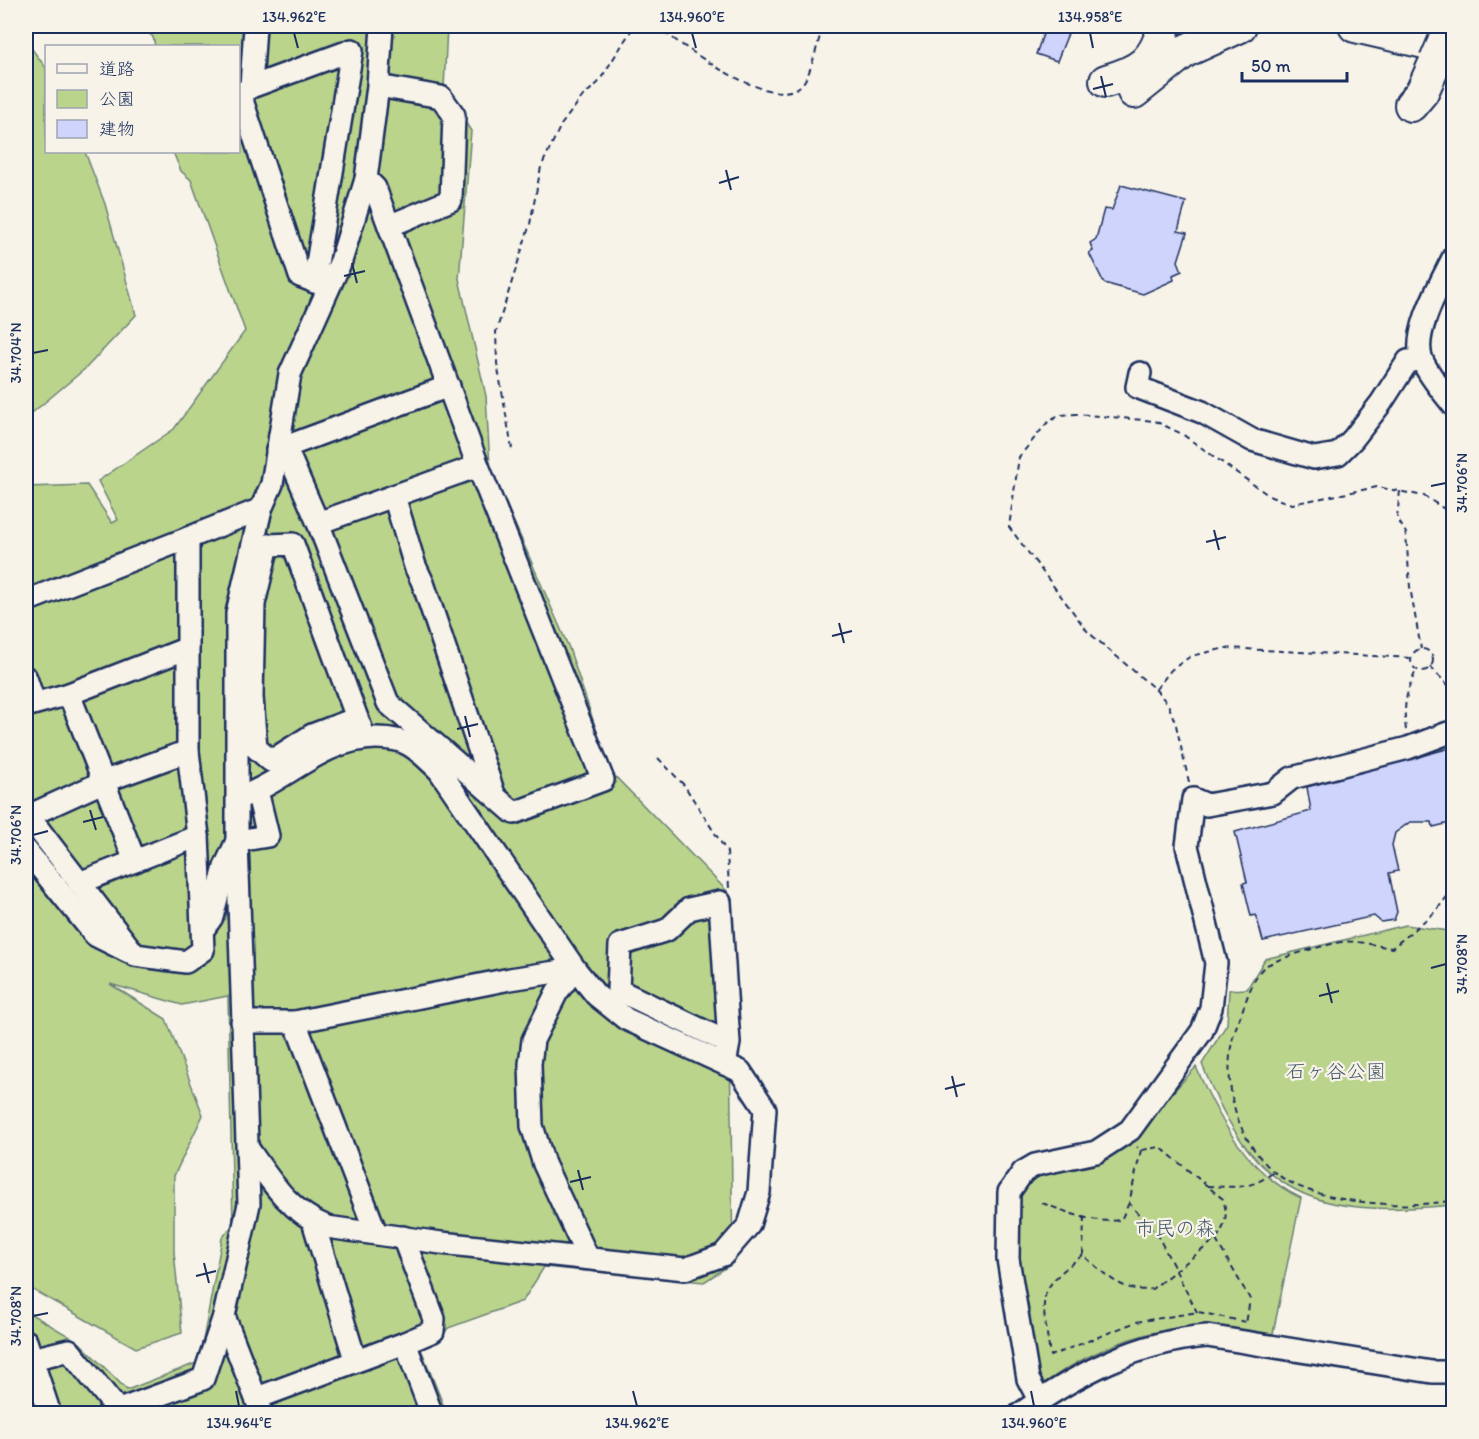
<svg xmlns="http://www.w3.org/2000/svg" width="1479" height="1439" font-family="Itim,'Klee One',sans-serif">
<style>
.green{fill:#bbd48c;stroke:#6b8275;stroke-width:1.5}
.building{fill:#ced4fc;stroke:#1b2f5e;stroke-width:1.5}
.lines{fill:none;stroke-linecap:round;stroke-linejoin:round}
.minor-casing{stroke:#1b2f5e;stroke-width:26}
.highway-casing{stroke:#1b2f5e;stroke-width:36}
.path{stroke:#1b2f5e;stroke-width:2;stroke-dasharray:6 4.5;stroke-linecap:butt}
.minor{stroke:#f7f3e8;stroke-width:21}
.highway{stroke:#f7f3e8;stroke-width:32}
.highway-bridge-casing{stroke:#1b2f5e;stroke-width:36;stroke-linecap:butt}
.highway-bridge{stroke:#f7f3e8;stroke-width:32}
.ticks{fill:none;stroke:#1b2f5e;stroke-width:2}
.labels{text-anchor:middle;stroke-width:4.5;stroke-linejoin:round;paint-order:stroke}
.park-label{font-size:20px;fill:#43586a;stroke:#f7f3e8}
.neatline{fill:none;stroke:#1b2f5e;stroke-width:2}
.ticks-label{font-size:15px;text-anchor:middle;fill:#1b2f5e}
</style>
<rect width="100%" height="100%" fill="#f7f3e8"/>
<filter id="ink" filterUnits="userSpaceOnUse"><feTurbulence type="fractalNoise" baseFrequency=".0167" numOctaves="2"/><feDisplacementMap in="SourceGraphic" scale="12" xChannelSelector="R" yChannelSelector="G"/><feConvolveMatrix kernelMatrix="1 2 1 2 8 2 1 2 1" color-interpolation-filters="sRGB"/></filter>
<g filter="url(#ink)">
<g class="green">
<polygon points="140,26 447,26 444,89 471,131 459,279 486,396 490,467 569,648 610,771 728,892 733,1263 704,1282 544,1267 523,1301 448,1328 439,1342 421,1349 445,1409 441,1413 26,1413 26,1311 79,1342 127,1390 199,1362 222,1238 233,1225 228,996 182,1005 110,984 166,1019 203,1115 174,1176 174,1252 182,1333 136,1348 26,1286 26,487 87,485 112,523 118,520 98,481 174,429 245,331 191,180 181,171 173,152 238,152 238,46 155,46 153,37"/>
<polygon points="26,41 46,68 46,152 85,152 105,204 136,315 86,368 26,418"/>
<path d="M 1406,925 L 1448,931 L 1453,935 L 1453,1205 C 1315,1218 1255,1199 1202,1064 L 1227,1024 L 1229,990 L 1247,989 L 1265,959 Z"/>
<path d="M 1196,1067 C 1219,1119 1247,1173 1301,1198 L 1272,1338 C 1256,1334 1238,1329 1222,1327 C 1159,1321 1094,1348 1043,1384 L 1033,1378 L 1015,1262 L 1016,1189 L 1030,1175 L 1152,1115 Z"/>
</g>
<g class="building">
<polygon points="1046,26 1071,26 1057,61 1036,54"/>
<polygon points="1121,185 1186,202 1178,231 1187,233 1178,261 1182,271 1173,275 1174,280 1143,294 1104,283 1089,253 1093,251 1090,243 1096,239 1104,209 1112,210"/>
<polygon points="1454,747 1454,822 1433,827 1432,822 1410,822 1395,833 1392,845 1398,871 1389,873 1397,912 1394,920 1381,922 1374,916 1263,941 1256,915 1251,916 1243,883 1247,882 1235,832 1311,811 1307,787"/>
</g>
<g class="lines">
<g class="minor-casing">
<g id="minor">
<polyline points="255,26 251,87 240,94 300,276 326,286"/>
<polyline points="378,86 441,97 454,115 451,200 389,226"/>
<polyline points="251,87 352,50 314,282"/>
<path d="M 1454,256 C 1442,281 1411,333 1422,360 C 1429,376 1443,392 1454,406"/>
<polyline points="1140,373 1137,387 1202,412 1252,440 1314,458 1338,454 1353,439 1381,403 1408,361 1422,360"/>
<polyline points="280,435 318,523 388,703 514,813 603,780 478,466 375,188 366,179"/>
<polyline points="277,450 449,386"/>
<polyline points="394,496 415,566 423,583 494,794"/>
<polyline points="318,523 478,466"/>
<polyline points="188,538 261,509"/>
<polyline points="26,601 188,538 188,751 198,836 203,950 186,962 135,955 26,813"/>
<polyline points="26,678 34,702"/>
<polyline points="69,694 135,861"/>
<polyline points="26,706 69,694 188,648"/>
<polyline points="357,718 312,735 271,761 256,748 252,697 254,604 268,545 293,544 357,718 365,738"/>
<path d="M 239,798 C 287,781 321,739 376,738 C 387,738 401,739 411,746 C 421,752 430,762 439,770 L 575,969 L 596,995 L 626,1019 L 740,1071 L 765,1109 L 759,1192 L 749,1225 L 723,1255 L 685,1269 L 441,1243 L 327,1227 C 289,1211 272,1183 249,1150"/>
<polyline points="28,816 105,781 188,751"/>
<polyline points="26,850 95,935 129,952"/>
<polyline points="79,883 198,836"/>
<polyline points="205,927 212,917 225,867 237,841 268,836 257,791"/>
<polyline points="575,969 557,992 533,1040 530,1064 532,1126 544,1164 588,1258"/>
<polyline points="242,1022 295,1022 510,979 575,969"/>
<polyline points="295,1022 376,1233"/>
<polyline points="725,1064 729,1043 720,902 689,909 667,930 620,945 618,990 729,1043"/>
<polyline points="313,1221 354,1356"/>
<polyline points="403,1237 434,1319 433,1331 405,1343 431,1412 427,1414"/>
<polyline points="224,1316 262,1414"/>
<polyline points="26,1341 50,1414"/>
<polyline points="32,1359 69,1350 118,1410"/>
<polyline points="257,1398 405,1343"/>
<polyline points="1039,1400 1028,1379 1008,1259 1009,1192 1023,1172 1035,1165 1096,1152 1130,1130 1202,1031 1211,1008 1216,963 1187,846 1193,799 1207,805 1273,793 1292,778 1408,748 1448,733 1454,735"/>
<polyline points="108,1414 203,1379 224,1316 249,1204 237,841 237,613 261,509 272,484 290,374 341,261 366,179 378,86 382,26"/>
<path d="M 1020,1414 C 1077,1374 1137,1342 1207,1336 L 1432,1372 L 1454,1372"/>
</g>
</g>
<g class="highway-casing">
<g id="highway">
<polyline points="1355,26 1454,49"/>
<path d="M 1106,81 C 1140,71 1155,62 1164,26"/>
<polyline points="1134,92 1185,51 1240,26"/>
<polyline points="1411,105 1422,92 1436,61"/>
</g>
</g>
<g class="path">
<path d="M 656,26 C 681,44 776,117 803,83 C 812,72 818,40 823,26"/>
<polyline points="512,449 497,363 496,332 530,224 541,167 561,125 583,96 598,83 634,26"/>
<polyline points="1400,491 1397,518 1406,533 1410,587 1421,649"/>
<circle cx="1422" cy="660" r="11"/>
<polyline points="1430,667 1454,691"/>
<polyline points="1156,689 1171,670 1191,656 1226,648 1411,658"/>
<path d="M 1406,730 C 1403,707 1406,690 1417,669"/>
<polyline points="658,758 684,785 727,852 729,888"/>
<polyline points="1189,782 1176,725 1168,704 1156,690 1088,632 1009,527 1019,457 1047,423 1060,415 1077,414 1155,421 1182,434 1271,497 1292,504 1377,487 1424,496 1454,515"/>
<path d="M 1454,888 L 1435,912 L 1392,948 C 1376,946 1358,940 1342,942 C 1327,944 1275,959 1264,967 C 1252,977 1243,1011 1237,1025 C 1228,1047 1228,1074 1232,1097 C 1237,1125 1251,1151 1273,1171 C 1311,1204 1406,1210 1454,1200"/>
<polyline points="1141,1150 1129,1203 1159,1238 1197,1312"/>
<path d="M 1207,1186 C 1236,1187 1250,1190 1274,1172"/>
<path d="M 1042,1203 C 1067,1212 1093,1224 1121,1220 L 1129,1203"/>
<path d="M 1084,1217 L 1083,1255 C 1104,1273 1122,1294 1152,1289 L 1216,1239 C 1226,1226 1228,1215 1223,1199 L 1160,1147 L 1141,1150 L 1137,1147"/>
<polyline points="1216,1240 1250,1299 1246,1324"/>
<path d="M 1083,1255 C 1032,1293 1043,1297 1050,1356 L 1136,1322 L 1198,1312 L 1246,1322"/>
</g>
<use href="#minor" class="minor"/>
<use href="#highway" class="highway"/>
<g class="highway-bridge-casing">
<polyline id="highway-bridge" points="1436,61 1451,26"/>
</g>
<use href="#highway-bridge" class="highway-bridge"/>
</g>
</g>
<path class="ticks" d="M 294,33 L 298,48M 692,33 L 696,48M 1090,33 L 1093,48M 1101,76 L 1106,97M 1093,89 L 1113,84M 726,170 L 731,190M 719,183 L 739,177M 352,263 L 357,283M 344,276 L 365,271M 33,353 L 48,350M 1431,486 L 1446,483M 1214,530 L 1219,550M 1206,542 L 1226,537M 839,623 L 844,643M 832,636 L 852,631M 465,716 L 470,737M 457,729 L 478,724M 90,810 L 96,830M 83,822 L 103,817M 33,835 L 48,831M 1431,968 L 1446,964M 1327,983 L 1332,1003M 1319,996 L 1339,991M 952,1076 L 957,1097M 945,1089 L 965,1084M 578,1170 L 583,1190M 570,1182 L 591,1177M 204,1263 L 209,1283M 196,1276 L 216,1271M 33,1316 L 48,1313M 236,1391 L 239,1406M 633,1391 L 637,1406M 1031,1391 L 1034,1406"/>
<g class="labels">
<g class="park-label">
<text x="1336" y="1078">石ヶ谷公園</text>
<text x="1175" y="1235">市民の森</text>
</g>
</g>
<rect width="1479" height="1439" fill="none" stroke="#f7f3e8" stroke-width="66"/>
<rect x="45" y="45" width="195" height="108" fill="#f7f3e8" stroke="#9fa5b1" stroke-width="1.5"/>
<rect x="57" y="64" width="30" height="9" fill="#f7f3e8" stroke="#9fa5b1" stroke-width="1.5"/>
<text x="99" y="75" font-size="18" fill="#1b2f5e">道路</text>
<rect x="57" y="90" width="30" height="18" fill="#bbd48c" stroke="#9fa5b1" stroke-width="1.5"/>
<text x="99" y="105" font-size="18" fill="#1b2f5e">公園</text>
<rect x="57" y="120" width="30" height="18" fill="#ced4fc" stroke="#9fa5b1" stroke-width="1.5"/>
<text x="99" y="135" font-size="18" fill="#1b2f5e">建物</text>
<path d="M1242 72v9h105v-9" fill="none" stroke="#1b2f5e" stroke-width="3"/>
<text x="1251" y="72" font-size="18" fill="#1b2f5e" stroke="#f7f3e8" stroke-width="4.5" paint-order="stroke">50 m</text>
<rect x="33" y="33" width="1413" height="1373" class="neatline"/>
<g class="ticks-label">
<text x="294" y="22">134.962°E</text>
<text x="692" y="22">134.960°E</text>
<text x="1090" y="22">134.958°E</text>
<text transform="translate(16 353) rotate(-90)" y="5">34.704°N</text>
<text transform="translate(1462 483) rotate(-90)" y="5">34.706°N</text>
<text transform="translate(16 835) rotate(-90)" y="5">34.706°N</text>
<text transform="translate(1462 964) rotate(-90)" y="5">34.708°N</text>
<text transform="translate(16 1316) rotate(-90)" y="5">34.708°N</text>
<text x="239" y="1428">134.964°E</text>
<text x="637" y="1428">134.962°E</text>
<text x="1034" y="1428">134.960°E</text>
</g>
</svg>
